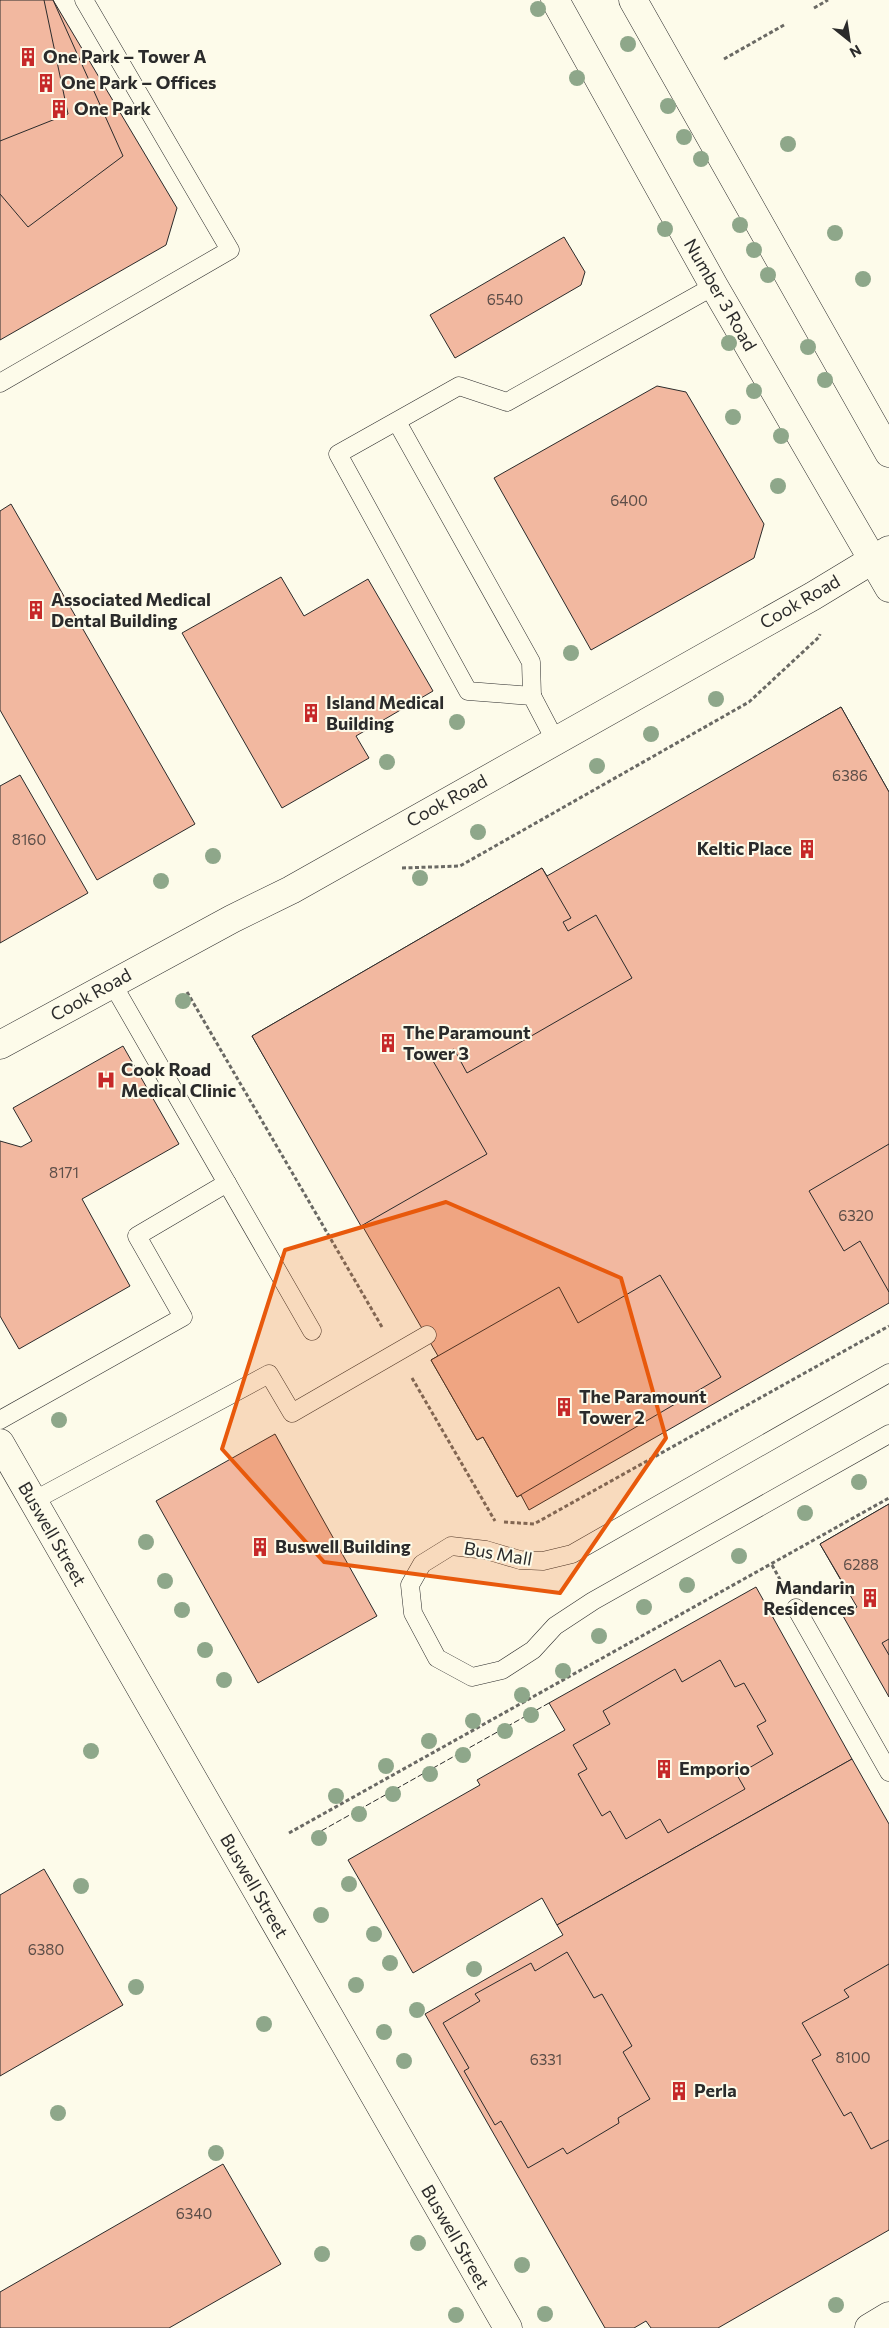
<svg xmlns="http://www.w3.org/2000/svg" width="889" height="2328" font-family="Commissioner,sans-serif">
<style>
.building{fill:#f2b8a0;stroke:#2b2b2b}
.lines{fill:none;stroke-linecap:round;stroke-linejoin:round}
.lane-casing{stroke:#2b2b2b;stroke-width:19}
.street-casing{stroke:#2b2b2b;stroke-width:29}
.secondary-casing{stroke:#2b2b2b;stroke-width:29}
.path{stroke:#6a6964;stroke-width:3;stroke-dasharray:4 2.5;stroke-linecap:butt}
.lane{stroke:#fdfbea;stroke-width:18}
.street{stroke:#fdfbea;stroke-width:28}
.secondary{stroke:#fdfbea;stroke-width:28}
.fence{stroke:#2b2b2b;stroke-width:1;stroke-dasharray:6 2.5;stroke-linecap:butt}
.tree{fill:#8ea78a}
.marked{fill:#e8590c;fill-opacity:0.2;stroke:#e8590c;stroke-width:4;stroke-linejoin:round}
.labels{text-anchor:middle;stroke-width:4;stroke-linejoin:round;paint-order:stroke}
.number-label{font-size:15px;fill:#5d4e48}
.poi-label{font-size:18px;font-weight:bold;fill:#2b2b2b;stroke:#fdfbea;text-anchor:start}
.street-label{font-size:18px;fill:#2b2b2b;stroke:#fdfbea}
</style>
<rect width="100%" height="100%" fill="#fdfbea"/>
<g class="building">
<polygon points="0,0 53,0 177,208 166,245 0,340"/>
<polygon points="0,0 53,0 123,156 28,227 0,194"/>
<polygon points="0,0 44,0 68,114 0,141"/>
<polygon points="564,237 585,272 581,285 455,358 430,315"/>
<polygon points="657,386 686,392 764,524 754,558 591,650 494,478"/>
<polygon points="11,504 195,824 97,880 0,710 0,511"/>
<polygon points="281,577 304,616 368,579 433,691 356,736 369,758 282,808 182,633"/>
<polygon points="841,707 889,792 889,906 790,962 693,793"/>
<polygon points="841,707 889,792 889,1303 529,1510 521,1495 517,1497 483,1437 477,1440 431,1360 438,1356 252,1036 542,868 547,876"/>
<polygon points="20,775 88,893 0,943 0,786"/>
<polygon points="542,868 571,918 563,922 568,931 596,915 632,978 467,1073 454,1049 433,1061 487,1154 361,1226 252,1036"/>
<polygon points="123,1046 179,1144 82,1199 130,1286 19,1349 0,1316 0,1141 21,1147 32,1141 13,1108"/>
<polygon points="889,1144 889,1292 860,1241 844,1251 809,1191"/>
<polygon points="660,1275 721,1377 517,1497 483,1437 477,1440 431,1360 559,1287 578,1323"/>
<polygon points="275,1434 377,1616 258,1683 156,1501"/>
<polygon points="889,1504 889,1639 882,1643 850,1586 846,1589 820,1544"/>
<polygon points="889,1504 889,1697 843,1616 857,1607 820,1544"/>
<polygon points="756,1587 852,1759 557,1925 542,1898 413,1973 348,1860 480,1785 477,1780 565,1730 549,1703"/>
<polygon points="889,1639 889,1655 882,1643"/>
<polygon points="720,1660 735,1687 744,1683 766,1721 757,1726 773,1754 737,1775 745,1789 668,1833 660,1819 626,1839 610,1811 602,1816 578,1774 587,1769 573,1745 610,1724 603,1711 675,1669 682,1682"/>
<polygon points="852,1759 889,1824 889,2230 718,2328 651,2328 646,2321 634,2328 605,2328 425,2014 563,1935 557,1925"/>
<polygon points="44,1869 123,2005 0,2076 0,1895"/>
<polygon points="567,1952 594,1998 602,1994 632,2046 623,2052 650,2099 618,2118 619,2123 567,2154 563,2148 528,2168 501,2121 495,2125 464,2071 469,2068 443,2023 480,2001 475,1994 531,1963 535,1971"/>
<polygon points="889,1964 889,2140 871,2149 851,2112 844,2116 812,2060 821,2055 802,2023 849,1997 844,1990"/>
<polygon points="223,2164 281,2264 169,2328 0,2328 0,2292"/>
</g>
<g class="lines">
<g class="lane-casing">
<g id="lane">
<polyline points="0,383 230,250 84,0"/>
<polyline points="397,422 531,662 532,696"/>
<polyline points="555,740 532,696 468,691 338,454 459,386 507,402 714,286"/>
<polyline points="112,983 312,1331"/>
<polyline points="889,1373 572,1554 543,1561 520,1560 486,1550 451,1546 422,1564 410,1585 413,1613 437,1658 472,1677 502,1670 533,1650 555,1626 593,1601 889,1434"/>
<polyline points="0,1420 183,1317 137,1236 227,1183"/>
<polyline points="33,1501 269,1374 292,1413 427,1335"/>
<polyline points="796,1608 889,1772"/>
</g>
</g>
<g class="street-casing">
<g id="street">
<polyline points="0,1443 508,2328"/>
<polyline points="869,2328 889,2316"/>
</g>
</g>
<g class="secondary-casing">
<g id="secondary">
<polyline points="555,0 714,286 889,588"/>
<polyline points="633,0 889,453"/>
<polyline points="0,1045 232,919 291,890 813,596 889,550"/>
</g>
</g>
<g class="path">
<polyline points="814,8 828,0"/>
<polyline points="724,59 784,25"/>
<polyline points="402,868 460,866 749,702 819,637 820,634"/>
<polyline points="187,992 382,1327"/>
<polyline points="412,1378 495,1521"/>
<polyline points="504,1522 534,1524 889,1326"/>
<polyline points="772,1565 782,1583"/>
<polyline points="289,1833 889,1498"/>
</g>
<use href="#lane" class="lane"/>
<use href="#street" class="street"/>
<use href="#secondary" class="secondary"/>
<polyline class="fence" points="314,1835 549,1703"/>
</g>
<g class="tree">
<circle cx="538" cy="9" r="8"/>
<circle cx="628" cy="44" r="8"/>
<circle cx="577" cy="78" r="8"/>
<circle cx="668" cy="106" r="8"/>
<circle cx="684" cy="137" r="8"/>
<circle cx="788" cy="144" r="8"/>
<circle cx="701" cy="159" r="8"/>
<circle cx="740" cy="225" r="8"/>
<circle cx="665" cy="229" r="8"/>
<circle cx="835" cy="233" r="8"/>
<circle cx="754" cy="250" r="8"/>
<circle cx="768" cy="275" r="8"/>
<circle cx="863" cy="279" r="8"/>
<circle cx="729" cy="343" r="8"/>
<circle cx="808" cy="347" r="8"/>
<circle cx="825" cy="380" r="8"/>
<circle cx="754" cy="391" r="8"/>
<circle cx="733" cy="417" r="8"/>
<circle cx="781" cy="436" r="8"/>
<circle cx="778" cy="486" r="8"/>
<circle cx="571" cy="653" r="8"/>
<circle cx="716" cy="699" r="8"/>
<circle cx="457" cy="722" r="8"/>
<circle cx="651" cy="734" r="8"/>
<circle cx="387" cy="762" r="8"/>
<circle cx="597" cy="766" r="8"/>
<circle cx="478" cy="832" r="8"/>
<circle cx="213" cy="856" r="8"/>
<circle cx="420" cy="878" r="8"/>
<circle cx="161" cy="881" r="8"/>
<circle cx="183" cy="1001" r="8"/>
<circle cx="59" cy="1420" r="8"/>
<circle cx="859" cy="1482" r="8"/>
<circle cx="805" cy="1513" r="8"/>
<circle cx="146" cy="1542" r="8"/>
<circle cx="739" cy="1556" r="8"/>
<circle cx="165" cy="1581" r="8"/>
<circle cx="687" cy="1585" r="8"/>
<circle cx="644" cy="1607" r="8"/>
<circle cx="182" cy="1610" r="8"/>
<circle cx="599" cy="1636" r="8"/>
<circle cx="205" cy="1650" r="8"/>
<circle cx="563" cy="1671" r="8"/>
<circle cx="224" cy="1680" r="8"/>
<circle cx="522" cy="1695" r="8"/>
<circle cx="531" cy="1715" r="8"/>
<circle cx="473" cy="1721" r="8"/>
<circle cx="505" cy="1731" r="8"/>
<circle cx="429" cy="1741" r="8"/>
<circle cx="91" cy="1751" r="8"/>
<circle cx="463" cy="1755" r="8"/>
<circle cx="386" cy="1766" r="8"/>
<circle cx="430" cy="1774" r="8"/>
<circle cx="393" cy="1794" r="8"/>
<circle cx="336" cy="1796" r="8"/>
<circle cx="359" cy="1814" r="8"/>
<circle cx="319" cy="1838" r="8"/>
<circle cx="349" cy="1884" r="8"/>
<circle cx="81" cy="1886" r="8"/>
<circle cx="321" cy="1915" r="8"/>
<circle cx="374" cy="1934" r="8"/>
<circle cx="390" cy="1963" r="8"/>
<circle cx="474" cy="1969" r="8"/>
<circle cx="356" cy="1985" r="8"/>
<circle cx="136" cy="1987" r="8"/>
<circle cx="417" cy="2010" r="8"/>
<circle cx="264" cy="2024" r="8"/>
<circle cx="384" cy="2032" r="8"/>
<circle cx="404" cy="2061" r="8"/>
<circle cx="58" cy="2113" r="8"/>
<circle cx="216" cy="2153" r="8"/>
<circle cx="418" cy="2243" r="8"/>
<circle cx="322" cy="2254" r="8"/>
<circle cx="522" cy="2265" r="8"/>
<circle cx="836" cy="2305" r="8"/>
<circle cx="545" cy="2314" r="8"/>
<circle cx="456" cy="2315" r="8"/>
</g>
<path class="marked" d="M 446,1202 L 621,1278 L 666,1438 L 560,1593 L 324,1562 L 222,1449 L 285,1250 Z"/>
<defs>
<g id="building-bare" transform="scale(1.5)"><path d="M-4-6H4V6H1V3H-1V6H-4ZM-2.5-4.3h1.7v1.8h-1.7ZM.8-4.3h1.7v1.8H.8ZM-2.5-1h1.7V.8h-1.7ZM.8-1h1.7V.8H.8Z" fill="#c62828" stroke="#fdfbea" stroke-width="2.5" paint-order="stroke"/></g>
<g id="hospital-bare" transform="scale(1.5)"><path d="M-5-5h3v3.5h4V-5h3V5h-3V1.5h-4V5h-3Z" fill="#c62828" stroke="#fdfbea" stroke-width="2.5" paint-order="stroke"/></g>
</defs>
<g fill-rule="evenodd">
<use href="#building-bare" x="28" y="57"/>
<use href="#building-bare" x="46" y="83"/>
<use href="#building-bare" x="59" y="109"/>
<use href="#building-bare" x="36" y="610"/>
<use href="#building-bare" x="311" y="713"/>
<use href="#building-bare" x="807" y="849"/>
<use href="#building-bare" x="388" y="1043"/>
<use href="#hospital-bare" x="106" y="1080"/>
<use href="#building-bare" x="564" y="1407"/>
<use href="#building-bare" x="260" y="1547"/>
<use href="#building-bare" x="870" y="1598"/>
<use href="#building-bare" x="664" y="1769"/>
<use href="#building-bare" x="679" y="2091"/>
</g>
<g class="labels">
<g class="number-label">
<text x="505" y="305">6540</text>
<text x="629" y="506">6400</text>
<text x="850" y="781">6386</text>
<text x="29" y="845">8160</text>
<text x="64" y="1178">8171</text>
<text x="856" y="1221">6320</text>
<text x="861" y="1570">6288</text>
<text x="46" y="1955">6380</text>
<text x="853" y="2063">8100</text>
<text x="546" y="2065">6331</text>
<text x="194" y="2219">6340</text>
</g>
<g class="poi-label">
<text x="43" y="63">One Park – Tower A</text>
<text x="61" y="89">One Park – Offices</text>
<text x="74" y="115">One Park</text>
<text x="51" y="606">Associated Medical<tspan x="51" dy="21">Dental Building</tspan></text>
<text x="326" y="709">Island Medical<tspan x="326" dy="21">Building</tspan></text>
<text x="792" y="855" text-anchor="end">Keltic Place</text>
<text x="403" y="1039">The Paramount<tspan x="403" dy="21">Tower 3</tspan></text>
<text x="121" y="1076">Cook Road<tspan x="121" dy="21">Medical Clinic</tspan></text>
<text x="579" y="1403">The Paramount<tspan x="579" dy="21">Tower 2</tspan></text>
<text x="275" y="1553">Buswell Building</text>
<text x="855" y="1594" text-anchor="end">Mandarin<tspan x="855" dy="21">Residences</tspan></text>
<text x="679" y="1775">Emporio</text>
<text x="694" y="2097">Perla</text>
</g>
<g class="street-label">
<text transform="translate(720 295) rotate(60)" y="6">Number 3 Road</text>
<text transform="translate(800 602) rotate(-30)" y="6">Cook Road</text>
<text transform="translate(447 801) rotate(-29)" y="6">Cook Road</text>
<text transform="translate(91 995) rotate(-29)" y="6">Cook Road</text>
<text transform="translate(52 1534) rotate(60)" y="6">Buswell Street</text>
<text transform="translate(498 1554) rotate(10)" y="6">Bus Mall</text>
<text transform="translate(254 1886) rotate(60)" y="6">Buswell Street</text>
<text transform="translate(455 2237) rotate(60)" y="6">Buswell Street</text>
</g>
</g>
<g transform="translate(849 40) rotate(150)" stroke="#fdfbea" stroke-width="4" paint-order="stroke">
<path d="M0-4L9 19L0 12L-9 19Z" fill="#2b2b2b"/>
<text y="-8" font-size="14" font-weight="bold" text-anchor="middle" fill="#2b2b2b">N</text>
</g>
</svg>
